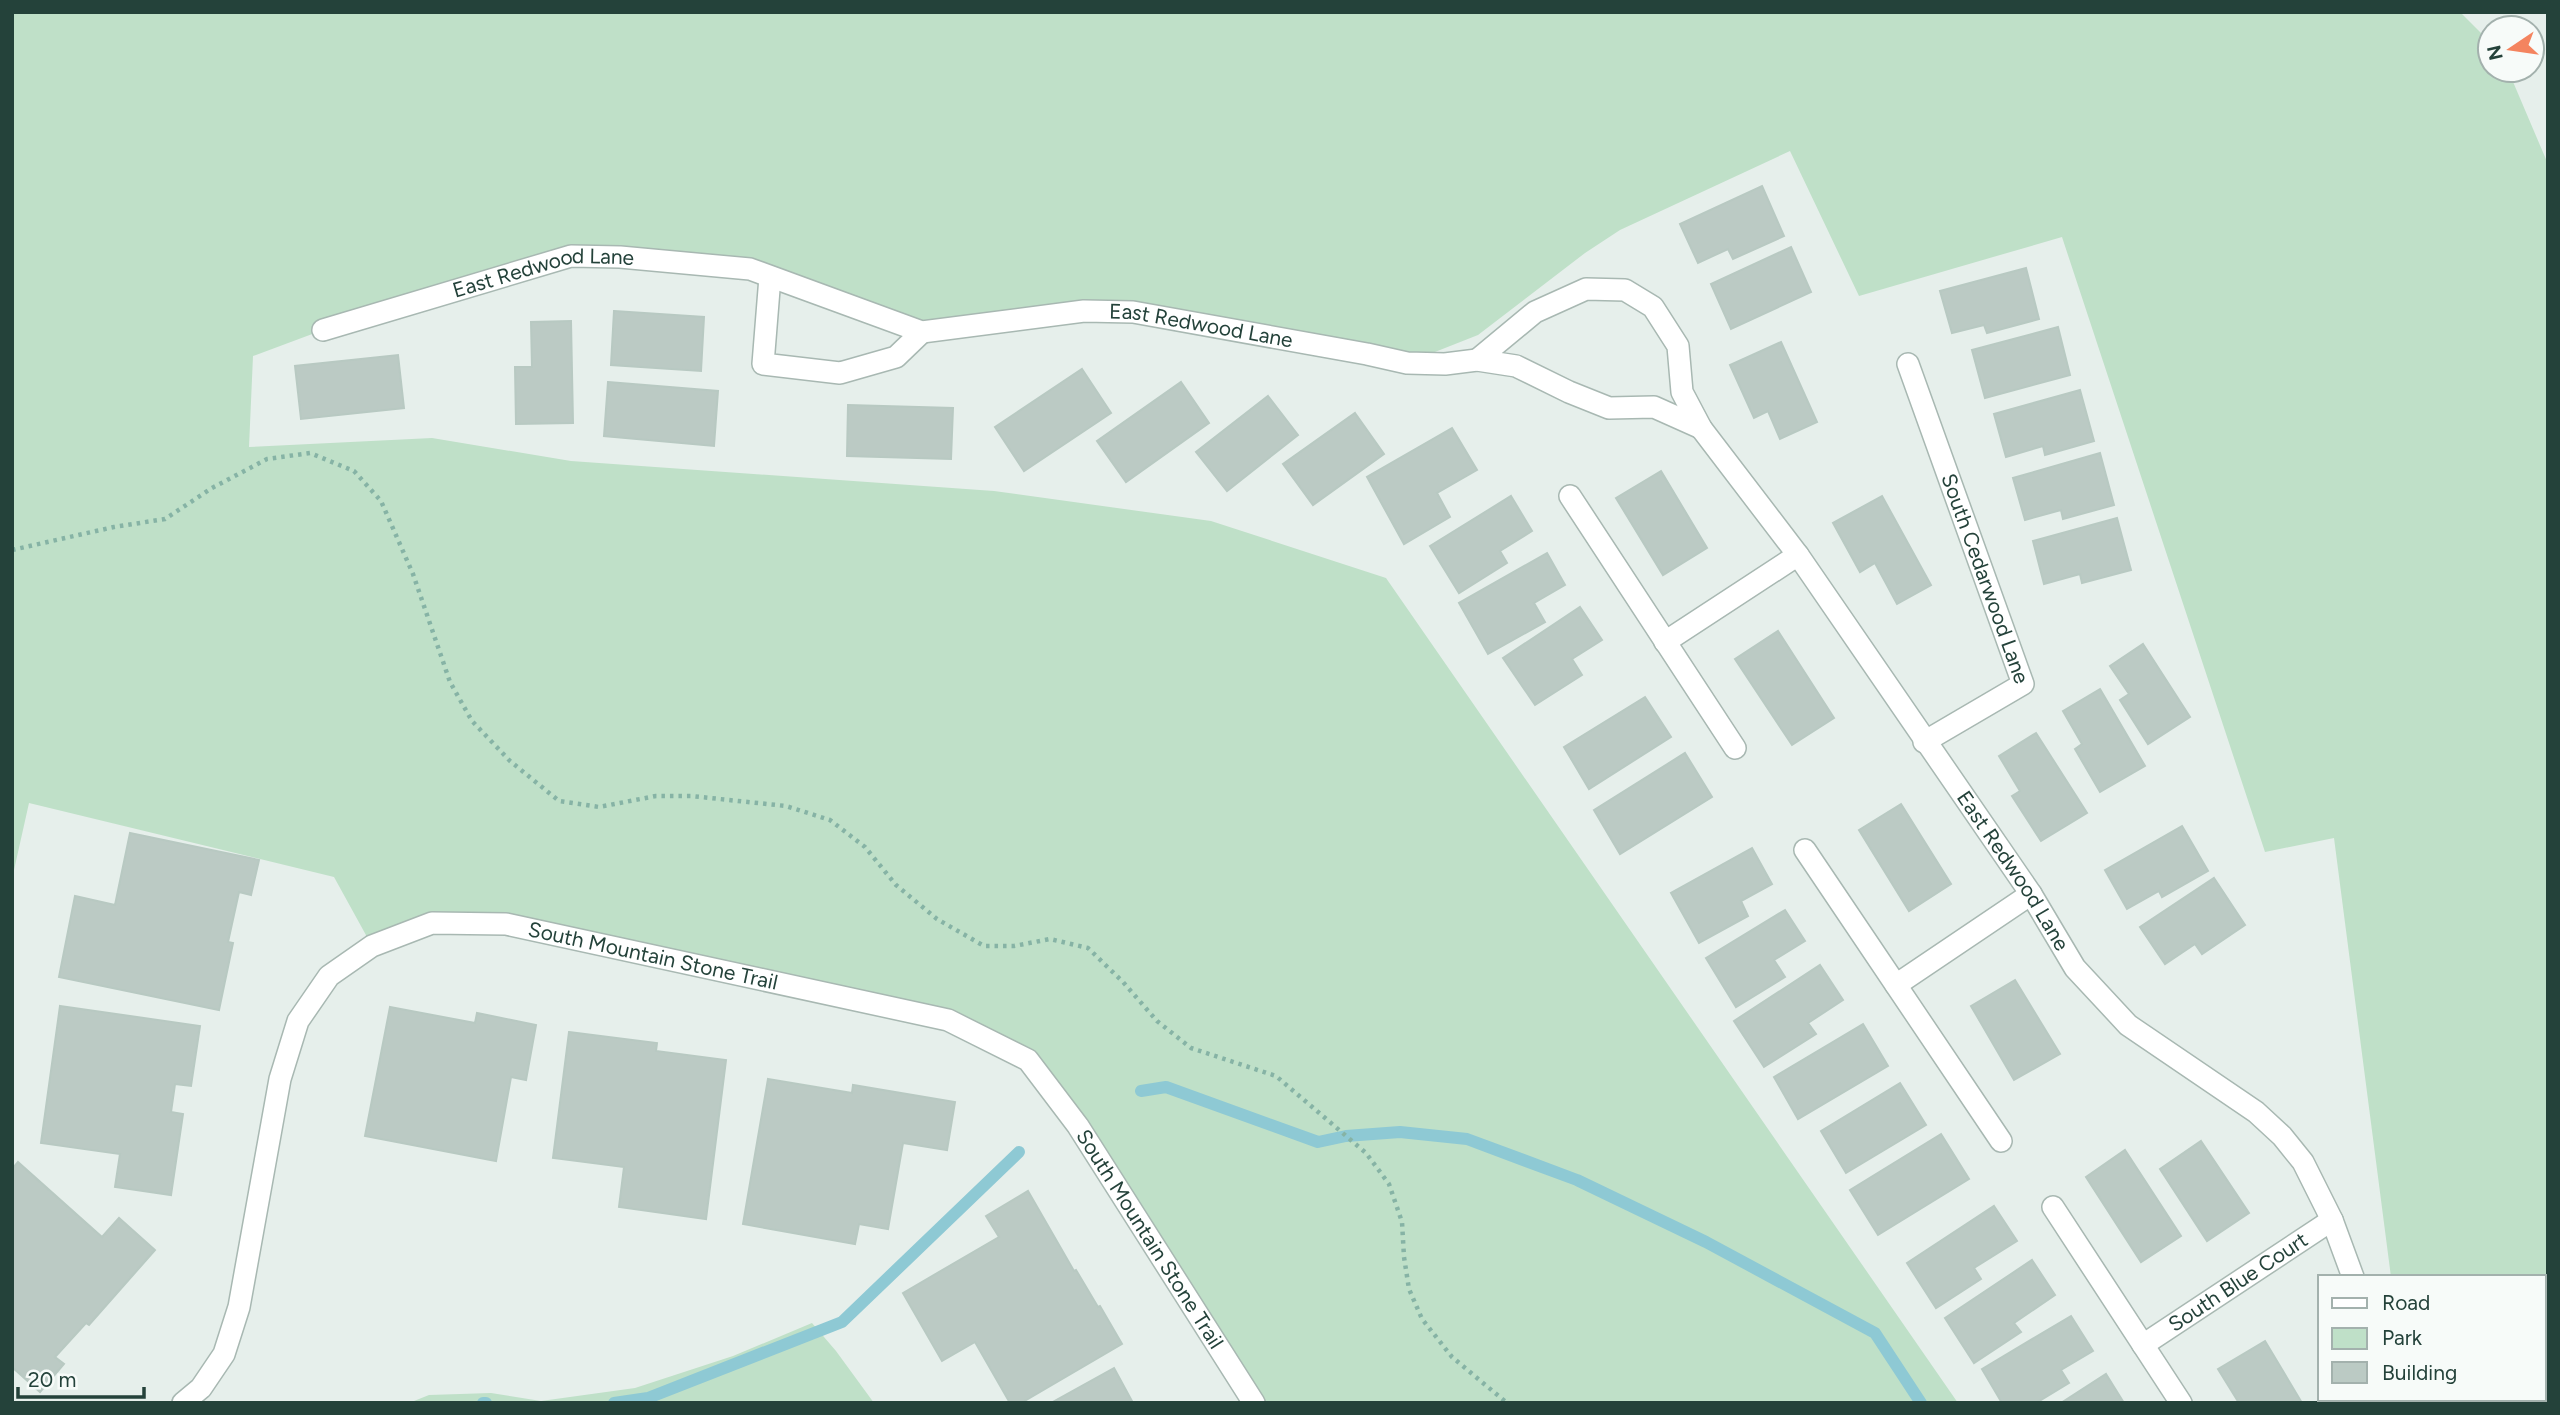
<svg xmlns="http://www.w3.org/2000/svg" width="2560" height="1415" font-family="Figtree,sans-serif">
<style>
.green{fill:#bfe0c8}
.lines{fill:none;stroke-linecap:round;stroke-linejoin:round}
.stream{stroke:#8ec9d4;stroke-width:12}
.building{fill:#bbcac4;stroke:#b8c9c2;stroke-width:2}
.minor-casing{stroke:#a8b8b2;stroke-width:24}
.path{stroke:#86b3a5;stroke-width:4.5;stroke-dasharray:3.5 5;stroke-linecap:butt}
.minor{stroke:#fff;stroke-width:21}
.labels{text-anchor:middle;stroke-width:5;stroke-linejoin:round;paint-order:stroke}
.street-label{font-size:21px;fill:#24423a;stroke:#f7fbf9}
</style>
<rect width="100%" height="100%" fill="#e6efeb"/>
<g class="green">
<polygon points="12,12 2460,12 2490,42 2490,70 2508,70 2548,164 2548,1403 2407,1403 2407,1399 2544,1399 2544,1277 2391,1277 2334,838 2265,852 2062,237 1859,296 1790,151 1620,230 1585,253 1478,335 1407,363 1133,312 922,332 749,269 571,256 323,330 253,356 249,447 432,438 571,461 994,491 1211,521 1386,578 1958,1403 1254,1403 1028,1060 948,1020 506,924 432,923 372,946 334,877 29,803 12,879"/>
<polygon points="812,1323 836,1351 874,1403 409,1403 429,1395 491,1393 541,1401 635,1388 733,1356"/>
</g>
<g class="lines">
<g class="stream">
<polyline points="1141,1091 1166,1087 1318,1142 1346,1136 1400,1132 1467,1139 1577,1180 1706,1242 1875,1333 1921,1403"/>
<polyline points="483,1403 486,1403"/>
<polyline points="614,1403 648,1398 842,1322 1019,1152"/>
</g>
</g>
<g class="building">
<polygon points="1762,186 1784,236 1733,259 1728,249 1698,263 1680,224"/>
<polygon points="1791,247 1811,292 1731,329 1711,284"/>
<polygon points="2026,268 2039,319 1987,333 1984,325 1952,333 1940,291"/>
<polygon points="614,311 704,317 701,371 611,365"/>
<polygon points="571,321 573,423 516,424 515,367 532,367 531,322"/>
<polygon points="2058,327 2070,375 1985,398 1972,350"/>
<polygon points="1781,342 1817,422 1780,439 1768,411 1754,418 1730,365"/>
<polygon points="398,355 404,408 301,419 295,366"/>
<polygon points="1082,369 1111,413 1024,471 995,427"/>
<polygon points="608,382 718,391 714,446 604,436"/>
<polygon points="1181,382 1209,423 1126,482 1097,441"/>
<polygon points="2080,390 2094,441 2045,455 2043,446 2006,457 1994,414"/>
<polygon points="1268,396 1298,435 1227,491 1196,452"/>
<polygon points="848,405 953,408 951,459 847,456"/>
<polygon points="1355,413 1384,454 1313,505 1283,464"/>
<polygon points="1452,428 1477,470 1437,493 1450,517 1404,544 1367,477"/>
<polygon points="2100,453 2114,505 2063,519 2061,510 2025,520 2013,478"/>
<polygon points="1661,471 1707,548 1663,575 1616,498"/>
<polygon points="1511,496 1532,531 1500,551 1507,563 1459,593 1430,546"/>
<polygon points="1882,496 1931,585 1897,604 1875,563 1860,572 1833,523"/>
<polygon points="2117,518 2131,570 2082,583 2080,574 2044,584 2033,541"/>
<polygon points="1547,553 1565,585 1534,603 1545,622 1488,654 1459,603"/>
<polygon points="1580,607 1602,640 1572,659 1582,675 1535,705 1503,658"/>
<polygon points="1778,631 1834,718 1792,745 1735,659"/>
<polygon points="2143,644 2190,717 2148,744 2120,700 2129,694 2110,666"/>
<polygon points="2100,689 2145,766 2100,792 2075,749 2082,744 2063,711"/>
<polygon points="1645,697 1671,737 1589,789 1564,747"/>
<polygon points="2036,733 2087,813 2041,841 2012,796 2020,791 1999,756"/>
<polygon points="1685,753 1712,797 1620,854 1594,810"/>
<polygon points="1901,804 1951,884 1909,911 1859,830"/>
<polygon points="2182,826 2208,871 2162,897 2159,891 2127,909 2105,870"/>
<polygon points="130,833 259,860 251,895 239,892 228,942 233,943 219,1010 59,977 75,896 115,905"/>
<polygon points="1752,848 1772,884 1741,901 1748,916 1699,943 1671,893"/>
<polygon points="2214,878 2245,925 2202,954 2195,944 2165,964 2140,927"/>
<polygon points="1785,910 1805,941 1774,960 1785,977 1736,1007 1706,958"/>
<polygon points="1820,965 1843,1000 1808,1023 1816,1034 1764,1067 1734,1021"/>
<polygon points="2015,980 2060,1054 2014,1080 1971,1006"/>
<polygon points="60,1006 200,1026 191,1086 175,1084 171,1112 183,1114 171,1195 115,1187 120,1154 41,1143"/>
<polygon points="390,1007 475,1023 477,1013 536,1025 526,1080 511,1077 496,1161 365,1136"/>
<polygon points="1863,1024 1888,1066 1798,1119 1774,1077"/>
<polygon points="569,1032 657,1043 656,1051 726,1060 706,1219 619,1207 624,1167 553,1158"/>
<polygon points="768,1079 852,1093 853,1085 955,1102 947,1150 903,1143 888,1229 859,1224 855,1244 743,1224"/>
<polygon points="1900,1083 1926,1125 1846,1173 1821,1131"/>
<polygon points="1941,1134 1969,1179 1878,1235 1850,1190"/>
<polygon points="2201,1141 2249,1213 2207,1241 2160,1169"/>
<polygon points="2125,1150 2181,1236 2141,1262 2086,1177"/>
<polygon points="18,1162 102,1237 119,1218 155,1250 89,1325 86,1323 55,1357 64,1364 40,1392 12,1367 12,1169"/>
<polygon points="1028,1191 1074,1271 1076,1270 1098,1307 1100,1306 1122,1344 1021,1403 1010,1403 975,1342 942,1361 903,1293 999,1237 986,1216"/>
<polygon points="1994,1206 2017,1241 1974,1268 1981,1279 1936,1308 1907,1263"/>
<polygon points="2032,1260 2055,1295 2014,1323 2021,1332 1974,1363 1945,1318"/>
<polygon points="2071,1316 2093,1351 2061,1370 2069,1383 2036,1403 2002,1403 1982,1369"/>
<polygon points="2265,1341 2302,1403 2239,1403 2218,1369"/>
<polygon points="1114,1368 1133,1403 1051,1403"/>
<polygon points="2106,1374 2124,1403 2061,1403"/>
</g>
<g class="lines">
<g class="minor-casing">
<g id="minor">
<polyline points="770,277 763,364 840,373 896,357 922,332"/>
<path id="s1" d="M 323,330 L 571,256 L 620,257 L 750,269 L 922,332 L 1084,311 L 1133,312 L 1367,354 L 1407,363 L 1445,364 L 1477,360 L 1516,366 L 1569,392 L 1609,408 L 1654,407 L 1701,428"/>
<path id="s2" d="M 1477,360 L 1535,312 L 1586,289 L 1625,290 L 1653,307 L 1678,346 L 1682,392 L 1701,428 L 1798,555 L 2031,894 L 2075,968 L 2128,1025 L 2256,1112 L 2282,1136 L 2303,1162 L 2332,1220 L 2353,1277"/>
<path id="s3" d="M 1908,364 L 2023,684 L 1924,742"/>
<polyline points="1570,496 1735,748"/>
<polyline points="1665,642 1798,555"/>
<polyline points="1805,850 2001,1141"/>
<polyline points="1896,985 2031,894"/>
<polyline points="2053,1207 2181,1403"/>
<path id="s4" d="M 2143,1345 L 2332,1220"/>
<polyline points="2371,1399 2371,1403"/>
<path id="s5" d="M 183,1403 L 201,1388 L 224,1354 L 239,1307 L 280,1079 L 298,1021 L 329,976 L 372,946 L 432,923 L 506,924 L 948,1020 L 1028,1060 L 1078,1126 L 1254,1403"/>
</g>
</g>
<polyline class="path" points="12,550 114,527 165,519 212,488 267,459 310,453 354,471 381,501 413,574 450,682 472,721 510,761 559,801 599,807 656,796 691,796 786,806 830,820 865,847 896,885 937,919 984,946 1014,946 1050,939 1088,948 1123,982 1157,1021 1191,1048 1276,1076 1366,1153 1389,1184 1402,1222 1404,1257 1409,1289 1422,1319 1452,1357 1507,1403"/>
<use href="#minor" class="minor"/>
</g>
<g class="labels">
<g class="street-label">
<text dy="7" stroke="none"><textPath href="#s1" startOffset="229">East Redwood Lane</textPath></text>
<text dy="7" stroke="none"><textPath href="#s1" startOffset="903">East Redwood Lane</textPath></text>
<text dy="7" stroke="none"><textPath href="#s3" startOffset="228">South Cedarwood Lane</textPath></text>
<text dy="7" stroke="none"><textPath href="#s2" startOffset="878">East Redwood Lane</textPath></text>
<text dy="7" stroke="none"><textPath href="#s5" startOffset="802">South Mountain Stone Trail</textPath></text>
<text dy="7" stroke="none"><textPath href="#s5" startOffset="1410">South Mountain Stone Trail</textPath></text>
<text dy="7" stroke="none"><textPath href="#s4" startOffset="114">South Blue Court</textPath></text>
</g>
</g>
<rect width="2560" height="1415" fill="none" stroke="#24423a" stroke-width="28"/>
<rect x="2318" y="1275" width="228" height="126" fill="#f7fbf9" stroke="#a3b1ad" stroke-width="2"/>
<rect x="2332" y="1298" width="35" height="10" fill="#ffffff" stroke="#a3b1ad" stroke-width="2"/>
<text x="2382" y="1310" font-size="21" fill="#24423a">Road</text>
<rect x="2332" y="1328" width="35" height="21" fill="#bfe0c8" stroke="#a3b1ad" stroke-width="2"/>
<text x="2382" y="1345" font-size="21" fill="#24423a">Park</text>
<rect x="2332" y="1362" width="35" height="21" fill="#bbcac4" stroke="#a3b1ad" stroke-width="2"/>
<text x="2382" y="1380" font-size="21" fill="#24423a">Building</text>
<g transform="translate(2511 49) rotate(257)"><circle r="33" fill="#f7fbf9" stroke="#a3b1ad" stroke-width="2"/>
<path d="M0-5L12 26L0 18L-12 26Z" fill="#f4845f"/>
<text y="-10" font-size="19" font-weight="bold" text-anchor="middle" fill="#24423a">N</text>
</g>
<path d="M18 1387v10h126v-10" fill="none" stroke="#24423a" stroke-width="3.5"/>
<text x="28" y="1387" font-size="21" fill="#24423a" stroke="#f7fbf9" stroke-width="5" paint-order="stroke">20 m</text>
</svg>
